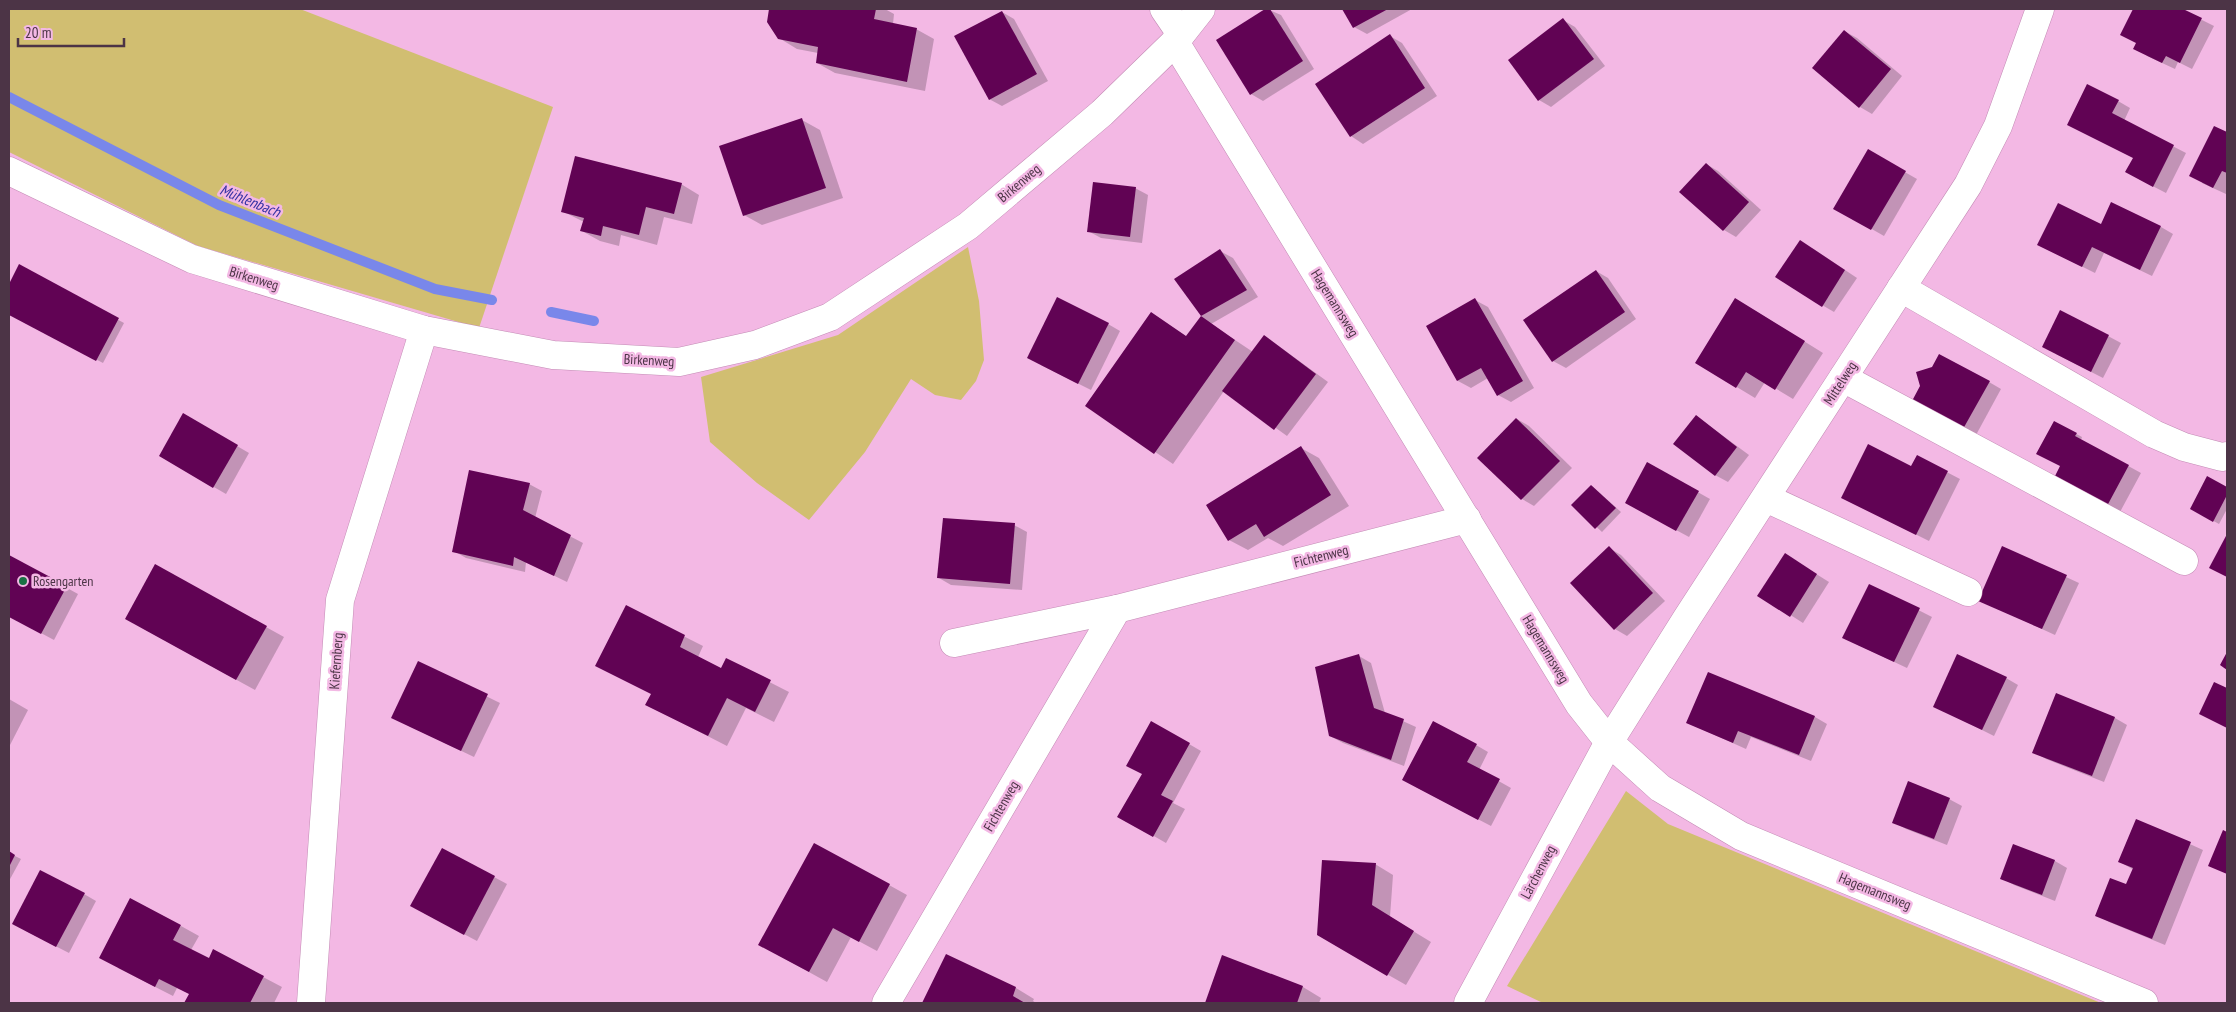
<svg xmlns="http://www.w3.org/2000/svg" width="2236" height="1012" font-family="'PT Sans Narrow',sans-serif">
<style>
.green{fill:#d1be71}
.shadow{fill:#0003}
.lines{fill:none;stroke-linecap:round;stroke-linejoin:round}
.stream{stroke:#7987ea;stroke-width:10}
.building{fill:#610354}
.minor-casing{stroke:#c38bb5;stroke-width:29}
.minor{stroke:#fff;stroke-width:28}
.poi-dot{fill:#197144;stroke:#f3b8e4;stroke-width:2}
.labels{text-anchor:middle;stroke-width:5;stroke-linejoin:round;paint-order:stroke}
.street-label{font-size:14px;fill:#4c3446;stroke:#f3b8e4}
.poi-label{font-size:14px;fill:#4c3446;stroke:#f3b8e4;text-anchor:start}
.water-label{font-size:15px;font-style:italic;fill:#3432a4;stroke:#f3b8e4}
</style>
<rect width="100%" height="100%" fill="#f3b8e4"/>
<g class="green">
<polygon points="9,9 300,9 553,107 479,328 198,246 9,152"/>
<polygon points="968,247 979,301 984,360 976,381 961,400 935,395 911,379 865,452 809,520 757,483 710,442 701,377 838,335"/>
<polygon points="1626,791 1668,824 2101,1003 1543,1003 1507,986"/>
</g>
<g class="shadow">
<polygon points="771,9 885,9 894,14 893,24 916,29 934,39 925,91 835,73 817,63 818,53 797,49 779,38 769,22"/>
<polygon points="1267,9 1281,15 1314,69 1263,101 1251,94 1217,41"/>
<polygon points="1344,9 1412,9 1367,34 1354,27"/>
<polygon points="2134,9 2180,9 2214,26 2192,69 2178,62 2175,69 2147,56 2138,43 2121,34"/>
<polygon points="1002,12 1014,19 1048,81 1002,106 989,99"/>
<polygon points="1563,20 1575,27 1605,66 1551,107 1539,100"/>
<polygon points="1844,31 1857,38 1902,76 1872,114 1860,107"/>
<polygon points="1390,36 1402,43 1437,96 1363,144 1351,136 1317,84"/>
<polygon points="2118,101 2130,108 2124,121 2186,153 2166,193 2139,179 2134,158 2081,131"/>
<polygon points="802,120 820,130 843,198 762,225 744,215"/>
<polygon points="2214,127 2227,133 2226,194 2202,183"/>
<polygon points="1868,151 1917,179 1884,236 1835,208"/>
<polygon points="1706,164 1718,171 1761,210 1736,237 1724,230"/>
<polygon points="681,184 699,195 692,224 664,217 657,245 621,235 619,246 600,241 582,231 584,222 562,211"/>
<polygon points="1135,188 1148,195 1142,243 1101,238 1088,231"/>
<polygon points="2101,225 2161,227 2173,234 2152,276 2104,253 2095,273 2051,251"/>
<polygon points="1812,248 1857,278 1834,312 1822,305"/>
<polygon points="1220,251 1233,258 1258,297 1211,324 1253,352 1265,336 1328,382 1287,436 1224,391 1173,464 1087,406 1151,314 1187,337 1202,316 1176,280"/>
<polygon points="19,266 124,323 103,363 9,314 9,286"/>
<polygon points="1596,271 1608,278 1636,319 1566,368 1553,361"/>
<polygon points="1475,300 1488,307 1534,388 1511,402 1498,395 1488,378 1471,388 1458,381 1428,327"/>
<polygon points="1754,310 1823,353 1793,399 1765,382 1755,398 1697,363"/>
<polygon points="1108,324 1120,331 1091,390 1041,365"/>
<polygon points="2108,336 2121,343 2103,378 2056,354"/>
<polygon points="1989,382 2001,389 1976,435 1926,408"/>
<polygon points="184,415 249,453 226,494 160,456"/>
<polygon points="1696,416 1749,455 1728,482 1715,475"/>
<polygon points="1517,419 1529,426 1572,468 1534,506 1522,499"/>
<polygon points="2054,422 2082,437 2081,440 2141,473 2120,512 2068,484 2061,466"/>
<polygon points="1301,448 1319,458 1349,506 1283,546 1268,538 1248,550 1229,540"/>
<polygon points="1918,457 1960,479 1929,541 1855,504 1912,468"/>
<polygon points="1648,464 1710,499 1689,537 1626,503"/>
<polygon points="2208,478 2227,489 2227,509 2219,524 2192,509"/>
<polygon points="529,484 542,491 535,518 583,543 567,582 526,562 525,572 466,558 454,551"/>
<polygon points="1592,486 1621,512 1602,532 1573,505"/>
<polygon points="1014,525 1027,532 1022,590 951,585 939,578"/>
<polygon points="1609,548 1621,555 1665,601 1627,636 1615,629"/>
<polygon points="2003,548 2079,583 2055,635 1979,600"/>
<polygon points="9,556 78,594 54,640 9,616"/>
<polygon points="1797,562 1829,582 1803,623 1759,595"/>
<polygon points="1869,585 1932,617 1907,668 1856,644"/>
<polygon points="626,607 703,646 698,657 722,669 726,660 789,692 774,722 746,708 727,746 647,705 652,694"/>
<polygon points="266,627 284,637 255,690 144,629"/>
<polygon points="1359,656 1371,663 1385,713 1416,727 1404,766 1343,743 1330,736"/>
<polygon points="419,663 500,703 474,757 405,724"/>
<polygon points="1708,673 1815,717 1827,724 1811,761 1751,737 1746,749 1688,723"/>
<polygon points="2006,678 2018,685 1994,736 1934,706"/>
<polygon points="2057,695 2115,718 2127,725 2104,782 2046,759 2034,752"/>
<polygon points="9,699 28,710 9,747"/>
<polygon points="1189,744 1201,751 1173,803 1185,809 1166,843 1119,816"/>
<polygon points="1476,745 1488,752 1479,770 1511,788 1491,826 1416,787"/>
<polygon points="1949,799 1962,806 1947,845 1906,829 1894,822"/>
<polygon points="2137,820 2203,850 2165,945 2109,922 2096,915 2127,886 2134,870 2120,862"/>
<polygon points="2014,846 2055,861 2067,868 2055,901 2014,885 2002,878"/>
<polygon points="442,849 507,884 477,941 424,913"/>
<polygon points="9,853 21,859 9,881"/>
<polygon points="1375,864 1393,875 1390,917 1431,942 1406,985 1318,935"/>
<polygon points="889,885 907,895 877,951 851,937 827,982 778,955"/>
<polygon points="84,894 96,901 69,953 26,931"/>
<polygon points="181,926 199,936 191,950 209,959 214,951 282,987 274,1003 185,1003 190,994 177,988 173,996 118,968"/>
<polygon points="946,956 1016,988 1034,999 1033,1001 1036,1003 923,1003"/>
<polygon points="1223,957 1303,987 1321,998 1319,1003 1206,1003"/>
</g>
<g class="lines">
<g class="stream">
<polyline points="9,97 219,205 435,289 492,300"/>
<polyline points="551,312 594,321"/>
</g>
</g>
<g class="building">
<polygon points="769,9 876,9 874,19 917,28 907,82 816,63 818,47 778,39 767,22"/>
<polygon points="1265,9 1270,9 1303,61 1250,95 1216,40"/>
<polygon points="1342,9 1388,9 1353,28"/>
<polygon points="2133,9 2183,9 2202,18 2180,63 2166,56 2162,63 2133,49 2136,43 2120,35"/>
<polygon points="1002,11 1037,74 989,100 954,36"/>
<polygon points="1563,18 1594,59 1538,101 1508,60"/>
<polygon points="1844,30 1891,69 1859,108 1812,68"/>
<polygon points="1390,34 1425,88 1350,137 1315,84"/>
<polygon points="2087,84 2119,100 2112,113 2174,145 2153,187 2125,172 2133,158 2067,125"/>
<polygon points="802,118 826,188 743,216 719,146"/>
<polygon points="2214,126 2227,132 2227,173 2222,171 2213,188 2189,176"/>
<polygon points="1868,149 1906,171 1871,230 1833,209"/>
<polygon points="575,156 682,183 674,214 646,207 639,235 603,226 601,236 580,231 584,218 561,212"/>
<polygon points="1706,163 1749,202 1723,231 1679,192"/>
<polygon points="1093,182 1136,187 1130,237 1087,232"/>
<polygon points="2111,202 2161,226 2140,270 2092,247 2082,267 2037,245 2058,203 2101,224"/>
<polygon points="1800,240 1845,270 1822,307 1775,277"/>
<polygon points="1220,249 1247,290 1201,316 1174,279"/>
<polygon points="19,264 119,318 96,361 9,315 9,284"/>
<polygon points="1596,270 1625,312 1552,362 1523,320"/>
<polygon points="1057,297 1109,323 1078,384 1027,358"/>
<polygon points="1475,298 1523,381 1497,396 1481,368 1457,381 1426,326"/>
<polygon points="1735,298 1805,341 1775,390 1746,372 1736,388 1695,363"/>
<polygon points="2060,310 2109,335 2091,372 2042,347"/>
<polygon points="1151,312 1186,336 1201,316 1235,340 1154,454 1085,406"/>
<polygon points="1264,335 1316,374 1274,430 1222,391"/>
<polygon points="1939,354 1990,381 1963,429 1912,401 1920,386 1916,372 1932,367"/>
<polygon points="183,413 238,445 213,488 159,456"/>
<polygon points="1696,415 1737,447 1715,476 1673,444"/>
<polygon points="1516,418 1560,461 1521,500 1477,458"/>
<polygon points="2054,421 2077,433 2075,436 2129,465 2107,506 2054,478 2060,466 2036,454"/>
<polygon points="1868,444 1911,466 1917,455 1948,471 1916,535 1841,498"/>
<polygon points="1301,446 1331,495 1264,537 1256,524 1228,541 1206,505"/>
<polygon points="1647,462 1699,491 1676,531 1625,503"/>
<polygon points="469,470 530,483 523,510 571,535 554,576 514,557 513,566 452,552"/>
<polygon points="2207,476 2227,487 2227,495 2213,522 2190,509"/>
<polygon points="1591,485 1616,508 1595,529 1571,505"/>
<polygon points="943,518 1015,523 1010,584 937,578"/>
<polygon points="2227,534 2227,577 2209,568"/>
<polygon points="1609,546 1653,593 1614,630 1570,583"/>
<polygon points="2002,546 2067,575 2042,629 1978,601"/>
<polygon points="1785,553 1817,574 1790,617 1757,596"/>
<polygon points="9,555 67,586 41,634 9,617"/>
<polygon points="155,564 267,626 236,680 125,619"/>
<polygon points="1869,584 1920,608 1894,662 1842,638"/>
<polygon points="626,605 685,635 680,647 721,668 726,658 771,680 755,712 727,698 708,736 645,705 651,694 595,666"/>
<polygon points="2227,652 2227,670 2220,665"/>
<polygon points="1359,654 1374,708 1404,719 1391,760 1329,736 1315,667"/>
<polygon points="1957,654 2007,677 1982,730 1933,707"/>
<polygon points="418,661 488,694 461,751 391,718"/>
<polygon points="1708,672 1815,716 1799,755 1738,731 1733,743 1686,723"/>
<polygon points="2214,682 2227,688 2227,728 2199,714"/>
<polygon points="2056,693 2115,717 2092,776 2032,753"/>
<polygon points="1151,721 1190,743 1161,795 1173,801 1153,837 1117,817 1142,774 1126,766"/>
<polygon points="1433,721 1477,744 1467,762 1500,779 1478,820 1402,780"/>
<polygon points="1908,781 1950,798 1934,839 1892,823"/>
<polygon points="2136,819 2191,842 2152,939 2095,916 2110,878 2126,884 2133,868 2118,862"/>
<polygon points="2223,830 2227,832 2227,874 2208,866"/>
<polygon points="814,843 890,884 859,942 833,928 809,972 758,945"/>
<polygon points="2013,844 2055,860 2042,895 2000,879"/>
<polygon points="442,848 495,876 464,935 410,906"/>
<polygon points="9,851 15,855 9,867"/>
<polygon points="1322,860 1376,863 1372,905 1414,931 1387,976 1317,935"/>
<polygon points="40,870 85,893 56,947 12,924"/>
<polygon points="130,898 181,925 173,940 209,958 213,949 264,976 250,1003 184,1003 189,994 159,979 155,987 99,958"/>
<polygon points="946,954 1016,987 1013,996 1025,1003 922,1003"/>
<polygon points="1222,955 1303,986 1297,1003 1205,1003"/>
</g>
<g class="lines">
<g class="minor-casing">
<g id="minor">
<polyline points="1164,9 1181,34"/>
<polyline points="1175,42 1579,704 1609,742 1660,788 1741,836 2144,1003"/>
<polyline points="9,171 192,259 424,330 553,355 679,362 755,345 830,317 968,226 1102,113 1175,42 1201,9"/>
<polyline points="1901,288 2154,434 2184,447 2222,457 2227,456"/>
<polyline points="1843,378 2184,561"/>
<polyline points="1766,498 1968,592"/>
<polyline points="954,643 1117,609"/>
<polyline points="311,1003 340,600 424,330"/>
<polyline points="886,1003 1117,609 1467,519"/>
<polyline points="1468,1003 1609,742 1687,618 1968,185 1998,126 2040,9"/>
</g>
</g>
<use href="#minor" class="minor"/>
</g>
<circle class="poi-dot" cx="23" cy="581" r="5"/>
<g class="labels">
<g class="street-label">
<text transform="translate(1019 183) rotate(-40)" y="5">Birkenweg</text>
<text transform="translate(254 278) rotate(17)" y="5">Birkenweg</text>
<text transform="translate(1335 303) rotate(58)" y="5">Hagemannsweg</text>
<text transform="translate(649 360) rotate(3)" y="5">Birkenweg</text>
<text transform="translate(1840 383) rotate(-57)" y="5">Mittelweg</text>
<text transform="translate(1321 556) rotate(-14)" y="5">Fichtenweg</text>
<text transform="translate(1546 649) rotate(59)" y="5">Hagemannsweg</text>
<text transform="translate(336 661) rotate(-86)" y="5">Kiefernberg</text>
<text transform="translate(1001 806) rotate(-60)" y="5">Fichtenweg</text>
<text transform="translate(1538 872) rotate(-62)" y="5">Lärchenweg</text>
<text transform="translate(1875 891) rotate(22)" y="5">Hagemannsweg</text>
</g>
<g class="poi-label">
<text x="33" y="586">Rosengarten</text>
</g>
<g class="water-label">
<text transform="translate(250 201) rotate(22)" y="5">Mühlenbach</text>
</g>
</g>
<rect width="2236" height="1012" fill="none" stroke="#4c3446" stroke-width="20"/>
<path d="M18 38v8h106v-8" fill="none" stroke="#4c3446" stroke-width="2.5"/>
<text x="25" y="38" font-size="15" fill="#4c3446" stroke="#f3b8e4" stroke-width="4" paint-order="stroke">20 m</text>
</svg>
